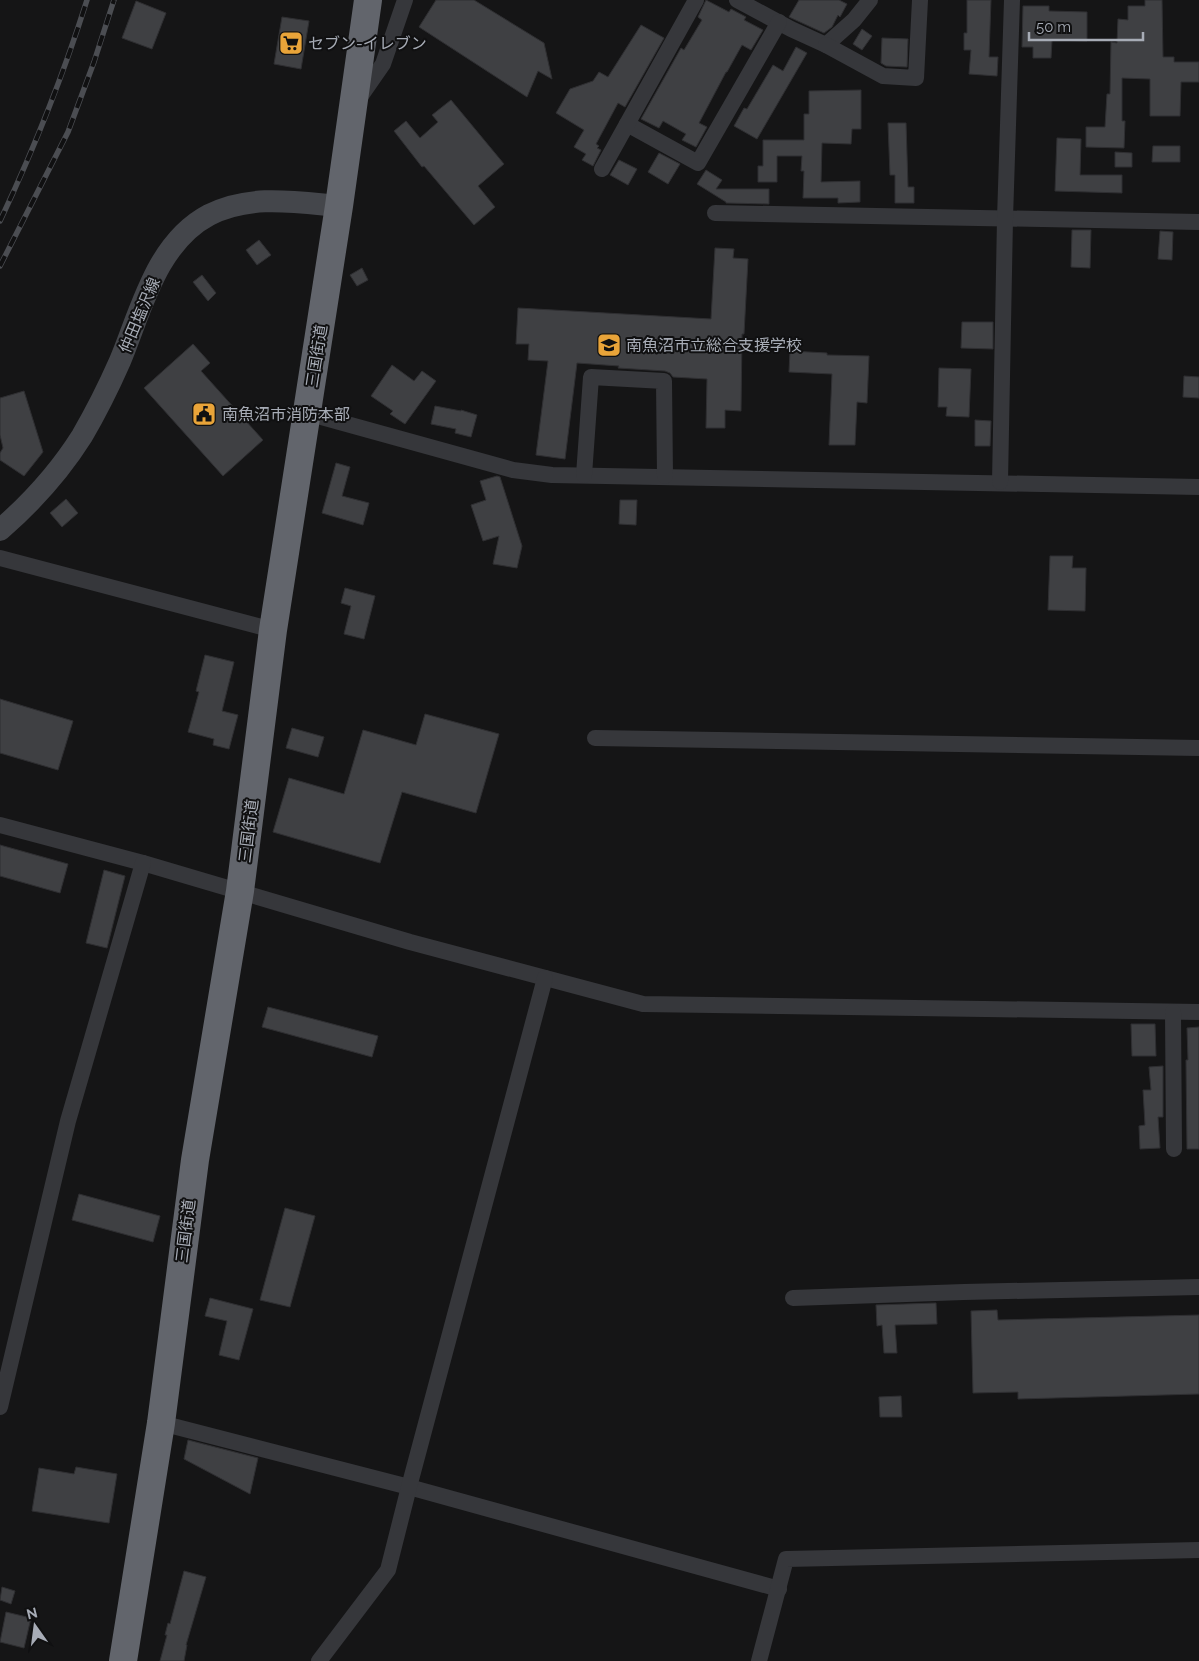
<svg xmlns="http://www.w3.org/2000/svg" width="1199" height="1661" font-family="Raleway,'Noto Sans JP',sans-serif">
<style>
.building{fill:#3f4043;stroke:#2f2f32}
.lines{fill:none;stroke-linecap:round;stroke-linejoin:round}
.street{stroke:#36373b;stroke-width:16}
.secondary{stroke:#44464b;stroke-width:22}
.highway{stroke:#62656c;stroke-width:28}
.rail-casing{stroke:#4b4d52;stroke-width:5.5}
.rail{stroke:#101011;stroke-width:4;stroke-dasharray:11;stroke-linecap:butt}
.labels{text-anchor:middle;stroke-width:4;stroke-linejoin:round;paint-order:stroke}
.poi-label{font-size:16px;fill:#a7acb6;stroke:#101011;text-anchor:start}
.street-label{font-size:16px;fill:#a7acb6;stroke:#101011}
</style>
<rect width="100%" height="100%" fill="#151516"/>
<g class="building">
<polygon points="436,0 474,0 544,43 552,79 538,71 527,97 419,27"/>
<polygon points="706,0 729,12 731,9 746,17 744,20 763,30 751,50 742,45 727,72 726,72 699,123 707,127 696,147 682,140 686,134 663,121 659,128 641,119 681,48 684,50 702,20 698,17"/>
<polygon points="799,0 839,0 847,4 840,17 838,15 832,27 824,33 789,17"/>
<polygon points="967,0 991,0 989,57 998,57 997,76 969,74 971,50 964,50 964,33 967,33"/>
<polygon points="1145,0 1162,0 1163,57 1174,57 1174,62 1199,62 1199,82 1181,82 1180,116 1150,116 1150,79 1122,78 1122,121 1125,121 1124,148 1086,147 1086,127 1105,127 1107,94 1110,94 1111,42 1117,43 1118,19 1128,20 1128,6 1145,6"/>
<polygon points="136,1 166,13 152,49 122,38"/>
<polygon points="1023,6 1049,6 1049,11 1087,12 1087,41 1052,40 1051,58 1033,58 1033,47 1022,47"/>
<polygon points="282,17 309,21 301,69 274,64"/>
<polygon points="641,25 664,38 625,107 618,103 596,144 599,146 597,148 601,150 593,166 582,160 586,154 574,147 584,130 556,113 570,89 593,81 599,72 608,77"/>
<polygon points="862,29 872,36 862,50 853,44"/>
<polygon points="882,38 908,39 907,67 886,66 881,63"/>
<polygon points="796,47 807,53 757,139 734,126 744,108 747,109 773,65 783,71"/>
<polygon points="861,90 861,129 852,129 851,144 822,143 821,182 860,181 860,202 838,203 838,198 803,198 804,171 801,171 802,156 777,156 777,182 758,182 758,166 763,166 763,140 804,140 804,114 809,114 809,91"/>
<polygon points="451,100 504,164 478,186 495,207 474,225 424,166 422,167 394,131 406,121 420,138 438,122 432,115"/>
<polygon points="888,123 906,123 908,187 914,187 914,203 895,203 895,175 890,175"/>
<polygon points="1057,138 1081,139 1080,175 1122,175 1122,193 1055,191"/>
<polygon points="1153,146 1180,146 1180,162 1152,162"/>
<polygon points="1115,152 1132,153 1132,167 1115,167"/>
<polygon points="659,153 680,164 668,184 648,172"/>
<polygon points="619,160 637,169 628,185 610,175"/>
<polygon points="706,170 722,180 716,189 769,189 769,204 726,203 726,202 697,184"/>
<polygon points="1072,230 1091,230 1090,268 1071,267"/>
<polygon points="1160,231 1173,232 1172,260 1158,259"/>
<polygon points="259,240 271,255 257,265 246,250"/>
<polygon points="715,248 734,249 733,258 748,259 744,334 742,334 741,411 725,410 725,428 706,428 707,379 673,377 670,373 665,371 618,368 619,366 577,363 565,459 536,455 548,361 528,360 529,344 516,344 518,308 711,319"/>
<polygon points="362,268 368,280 357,286 350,275"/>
<polygon points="202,275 216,293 208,301 193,282"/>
<polygon points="962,322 993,322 993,349 961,348"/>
<polygon points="193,344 210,363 201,371 263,440 223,476 144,388"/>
<polygon points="790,351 827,353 827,355 869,356 867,403 857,402 855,445 829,445 832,374 789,372"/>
<polygon points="392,365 414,381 422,371 436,381 405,424 390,414 393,411 371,396"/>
<polygon points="939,368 971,369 969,417 946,416 947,407 938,407"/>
<polygon points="1184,376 1199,377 1199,398 1183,397"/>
<polygon points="24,391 43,452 24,476 0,460 0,453 3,448 0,435 0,398"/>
<polygon points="435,406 461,411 461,410 477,415 471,437 455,433 456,429 431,424"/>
<polygon points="975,420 991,421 990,446 975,446"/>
<polygon points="336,463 350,467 342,496 369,503 363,525 322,513"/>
<polygon points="497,476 500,477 522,546 517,568 493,564 499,536 483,541 471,505 486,500 480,481"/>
<polygon points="66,499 78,513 62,527 50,513"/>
<polygon points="620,500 637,500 636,525 619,524"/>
<polygon points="1050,556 1073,556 1072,568 1086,568 1085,611 1048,610"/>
<polygon points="345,588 375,596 364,639 344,634 351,606 341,603"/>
<polygon points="205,655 234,662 222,711 238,715 229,749 213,745 214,739 188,732 199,692 196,691"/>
<polygon points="0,699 73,721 58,770 0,753"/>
<polygon points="425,714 499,734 476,813 402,792 380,863 273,832 289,778 344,794 363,730 416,745"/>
<polygon points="292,728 324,737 318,757 286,748"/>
<polygon points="0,845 68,864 60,893 0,876"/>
<polygon points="104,870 125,876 107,948 86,943"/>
<polygon points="268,1007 378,1036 372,1057 262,1027"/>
<polygon points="1131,1024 1155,1024 1156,1056 1132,1056"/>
<polygon points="1199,1027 1199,1149 1187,1149 1186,1060 1188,1060 1187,1028"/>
<polygon points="1163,1066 1163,1117 1158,1117 1160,1148 1140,1149 1139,1126 1145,1125 1143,1090 1151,1090 1149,1067"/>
<polygon points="79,1194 160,1216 153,1242 72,1220"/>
<polygon points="285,1208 315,1216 290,1307 260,1300"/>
<polygon points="210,1298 253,1309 239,1360 219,1355 227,1321 205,1316"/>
<polygon points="936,1303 937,1324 895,1325 897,1353 884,1353 882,1325 877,1326 876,1305"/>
<polygon points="997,1310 998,1320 1199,1315 1199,1394 1018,1399 1018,1392 973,1393 971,1311"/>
<polygon points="901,1396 902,1417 880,1417 879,1397"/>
<polygon points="188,1440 258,1458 250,1494 184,1459"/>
<polygon points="76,1467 117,1474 109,1523 32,1511 39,1468 74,1474"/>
<polygon points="184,1571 206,1577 186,1645 187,1645 184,1661 160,1661 167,1635 165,1635 168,1623 170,1624"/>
<polygon points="2,1587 15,1591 11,1604 0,1600"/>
<polygon points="6,1612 31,1618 24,1648 0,1642"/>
</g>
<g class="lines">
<g class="street">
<polyline points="737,0 791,29 826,45 854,20 870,0"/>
<polyline points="826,45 883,76 916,78 920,0"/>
<polyline points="358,100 383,64 405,0"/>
<polyline points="627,124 698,163 779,22"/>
<polyline points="602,169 696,0"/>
<polyline points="715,213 1199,222"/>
<polyline points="307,413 513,470 552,475 1199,487"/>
<polyline points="584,475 591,377 664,381 665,476"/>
<polyline points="1000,482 1005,219 1012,0"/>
<polyline points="0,558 273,630"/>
<polyline points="595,738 1199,748"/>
<polyline points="0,825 143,863 410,942 643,1004 1199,1012"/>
<polyline points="1173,1012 1174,1149"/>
<polyline points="793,1298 964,1292 1199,1287"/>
<polyline points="0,1407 68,1121 143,863"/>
<polyline points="161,1423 409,1487 779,1589"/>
<polyline points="319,1661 388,1570 409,1487 545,978"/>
<polyline points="759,1661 786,1559 1199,1550"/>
</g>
<path class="secondary" d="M 0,530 C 31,503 60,471 82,436 C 96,412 109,386 120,361 C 141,311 156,243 209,215 C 250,194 295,202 339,206"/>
<polyline class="highway" points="123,1661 161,1423 195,1160 240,891 273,630 339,206 368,0"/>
<g class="rail-casing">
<g id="rail">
<path d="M 0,221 C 34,149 63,76 87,0"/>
<polyline points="0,266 68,132 94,62 114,0"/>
</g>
</g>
<use href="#rail" class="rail"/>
</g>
<defs>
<g id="supermarket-square" transform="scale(1.25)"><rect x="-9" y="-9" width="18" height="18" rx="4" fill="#e9a439" stroke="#101011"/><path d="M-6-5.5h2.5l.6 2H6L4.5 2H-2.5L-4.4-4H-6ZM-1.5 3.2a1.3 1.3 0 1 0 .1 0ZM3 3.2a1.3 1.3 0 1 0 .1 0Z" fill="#111"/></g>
<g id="school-square" transform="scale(1.25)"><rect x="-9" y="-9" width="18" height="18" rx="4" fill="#e9a439" stroke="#101011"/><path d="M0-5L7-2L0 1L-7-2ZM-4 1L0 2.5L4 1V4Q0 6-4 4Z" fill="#111"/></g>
<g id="civic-square" transform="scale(1.25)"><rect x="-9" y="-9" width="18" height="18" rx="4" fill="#e9a439" stroke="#101011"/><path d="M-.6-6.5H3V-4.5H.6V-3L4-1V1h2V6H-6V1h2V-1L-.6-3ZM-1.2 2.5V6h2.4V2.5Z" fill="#111"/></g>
</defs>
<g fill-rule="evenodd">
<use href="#supermarket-square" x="291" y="43"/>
<use href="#school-square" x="609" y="345"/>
<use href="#civic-square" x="204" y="414"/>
</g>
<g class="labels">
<g class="poi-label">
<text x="308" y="49">セブン-イレブン</text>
<text x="626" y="351">南魚沼市立総合支援学校</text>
<text x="222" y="420">南魚沼市消防本部</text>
</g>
<g class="street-label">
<text transform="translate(139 315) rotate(-67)" y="6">仲田塩沢線</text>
<text transform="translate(316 356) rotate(-81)" y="6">三国街道</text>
<text transform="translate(248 831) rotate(-83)" y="6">三国街道</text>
<text transform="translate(185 1231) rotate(-83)" y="6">三国街道</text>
</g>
</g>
<g transform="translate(35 1626) rotate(346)" stroke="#101011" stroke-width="4" paint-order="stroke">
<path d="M0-4L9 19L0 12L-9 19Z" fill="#a7acb6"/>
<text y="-8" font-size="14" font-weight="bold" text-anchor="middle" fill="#a7acb6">N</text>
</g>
<path d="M1029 32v8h114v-8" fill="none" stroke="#a7acb6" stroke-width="2.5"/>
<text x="1036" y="32" font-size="15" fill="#a7acb6" stroke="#101011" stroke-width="4" paint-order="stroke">50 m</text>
</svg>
